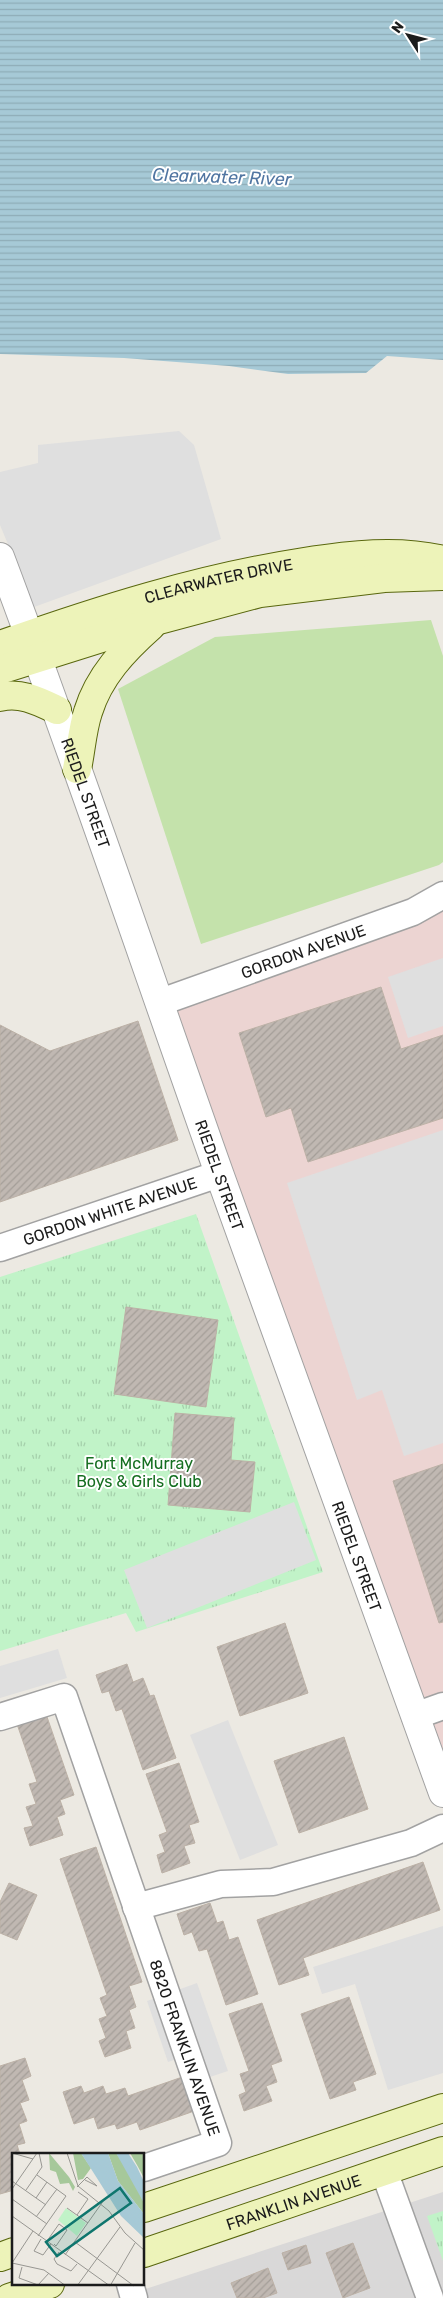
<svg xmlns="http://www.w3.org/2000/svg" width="443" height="2298" font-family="Rubik,sans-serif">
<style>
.residential{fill:#d9d8d8}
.commercial{fill:#ecd4d2}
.grass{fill:#c4e2ab}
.park{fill:url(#park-tufts)}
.parking{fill:#dfdfdf}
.water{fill:url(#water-rules)}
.building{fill:url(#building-hatch);stroke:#bcb1a6}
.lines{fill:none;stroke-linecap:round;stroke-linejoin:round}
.minor-casing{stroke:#a2a2a2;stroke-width:29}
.tertiary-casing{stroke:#a2a2a2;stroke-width:30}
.secondary-casing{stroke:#59670e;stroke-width:30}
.minor{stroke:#fff;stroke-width:26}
.tertiary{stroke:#fff;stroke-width:28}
.secondary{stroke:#edf3b9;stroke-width:28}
.labels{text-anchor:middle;stroke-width:4;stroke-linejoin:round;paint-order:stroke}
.street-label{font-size:16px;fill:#1b1b1b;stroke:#fff}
.park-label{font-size:16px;fill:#156e20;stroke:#fff}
.water-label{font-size:18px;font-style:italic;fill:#5176a2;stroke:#fff}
.inset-road{fill:none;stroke:#989792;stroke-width:1}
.view{fill:#0f766e;fill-opacity:0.15;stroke:#0f766e;stroke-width:2.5}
.inset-edge{fill:none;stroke:#1b1b1b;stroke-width:2.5}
</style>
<defs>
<pattern id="park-tufts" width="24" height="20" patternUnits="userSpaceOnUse" patternTransform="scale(1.25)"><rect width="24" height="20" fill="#c1f3c8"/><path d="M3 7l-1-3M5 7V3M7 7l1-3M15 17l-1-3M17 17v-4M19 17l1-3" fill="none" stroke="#a5d0ab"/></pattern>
<pattern id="water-rules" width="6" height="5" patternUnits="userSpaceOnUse" patternTransform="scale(1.25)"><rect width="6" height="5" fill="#a6c9d6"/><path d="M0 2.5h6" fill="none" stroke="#8eacb7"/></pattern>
<pattern id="building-hatch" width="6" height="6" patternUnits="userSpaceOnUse" patternTransform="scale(1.25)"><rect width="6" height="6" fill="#c0b8b2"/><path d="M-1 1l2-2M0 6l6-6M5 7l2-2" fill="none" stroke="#a49e98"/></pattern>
</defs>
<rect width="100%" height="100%" fill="#ece9e2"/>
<polygon class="residential" points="443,2192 443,2298 125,2298 124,2296"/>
<polygon class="commercial" points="443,895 443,1793 161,1002"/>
<polygon class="grass" points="431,620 443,656 443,862 439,865 201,944 118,689 215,637"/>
<g class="park">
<polygon points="196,1214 323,1572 136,1632 126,1613 0,1651 0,1277"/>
<polygon points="443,2211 443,2261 427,2216"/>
</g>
<g class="parking">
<polygon points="179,431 194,445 221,539 34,607 0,525 0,472 38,463 38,445"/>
<polygon points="443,958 443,1026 408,1038 388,977"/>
<polygon points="443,1130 443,1443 404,1456 382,1390 357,1400 287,1183"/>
<polygon points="294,1502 316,1560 147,1628 124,1570"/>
<polygon points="58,1649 67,1678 0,1698 0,1666"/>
<polygon points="228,1720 278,1845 240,1860 190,1735"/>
<polygon points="443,1926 443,2073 388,2090 355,1984 322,1994 313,1967"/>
<polygon points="197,1983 228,2071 204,2079 195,2053 168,2062 147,2001"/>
</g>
<polygon class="water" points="0,0 443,0 443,360 387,356 366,373 288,374 229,366 124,358 0,354"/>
<g class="building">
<polygon points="381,987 401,1049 443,1035 443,1118 308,1162 291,1108 266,1117 239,1033"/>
<polygon points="138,1021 178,1140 0,1202 0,1025 50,1051"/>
<polygon points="126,1307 218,1320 206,1407 114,1394"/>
<polygon points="175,1413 234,1418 231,1460 255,1462 250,1512 168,1505"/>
<polygon points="443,1464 443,1622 439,1623 393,1481"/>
<polygon points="285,1623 308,1693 240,1716 217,1647"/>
<polygon points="127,1664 133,1682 143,1678 150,1696 154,1695 176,1758 143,1770 122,1709 116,1711 109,1691 102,1693 96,1675"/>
<polygon points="46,1714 74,1795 60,1800 65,1814 57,1817 63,1835 30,1846 24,1828 33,1826 26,1807 36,1804 29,1784 37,1782 17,1724"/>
<polygon points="344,1737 368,1809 299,1833 274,1761"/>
<polygon points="179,1763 199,1822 189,1825 195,1843 184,1846 190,1863 162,1873 157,1855 165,1852 159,1835 167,1832 146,1774"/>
<polygon points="96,1847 142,1982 129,1986 136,2007 129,2010 135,2028 126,2031 131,2048 105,2057 99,2041 106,2038 99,2019 107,2016 100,1998 107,1995 60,1859"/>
<polygon points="423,1862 440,1910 303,1958 309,1975 279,1985 257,1920"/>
<polygon points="9,1883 37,1895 17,1940 0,1933 0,1902"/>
<polygon points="210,1903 217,1923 223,1921 229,1940 238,1937 258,1994 226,2005 207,1949 199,1951 192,1932 184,1935 177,1914"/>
<polygon points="349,1997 376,2074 353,2082 356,2090 330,2099 301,2014"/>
<polygon points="262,2003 282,2061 271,2065 277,2082 266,2086 272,2101 244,2111 239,2095 246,2092 240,2074 249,2071 229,2014"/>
<polygon points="25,2058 31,2076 22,2080 29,2100 20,2103 27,2121 19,2124 25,2143 17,2145 20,2154 14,2154 14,2190 0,2194 0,2066"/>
<polygon points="188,2075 200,2109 140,2130 137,2122 117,2129 115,2124 98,2129 94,2117 74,2124 63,2092 81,2086 84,2093 103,2086 106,2094 125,2088 128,2096"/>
<polygon points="353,2243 370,2288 343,2298 326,2253"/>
<polygon points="306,2245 311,2263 288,2270 282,2253"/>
<polygon points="268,2268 277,2293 263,2298 237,2298 231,2283"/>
</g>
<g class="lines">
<g class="minor-casing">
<g id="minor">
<path id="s1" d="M 161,1002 L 413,912 L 443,895"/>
<path id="s2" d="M 0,1248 L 219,1174"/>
<polyline points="415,1716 443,1706"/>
<path id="s3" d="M 0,1717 L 64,1697 L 218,2143 L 144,2168"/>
<polyline points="136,1907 221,1884 273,1882 411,1843 443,1828"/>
<polyline points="384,2171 430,2298"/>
<polyline points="130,2284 134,2298"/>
</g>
</g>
<g class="tertiary-casing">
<g id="tertiary">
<path id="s4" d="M 0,557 C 77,761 146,967 219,1173 C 292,1380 368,1586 443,1793"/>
</g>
</g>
<g class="secondary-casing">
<g id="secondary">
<path id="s5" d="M 0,645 C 99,610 200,578 304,562 C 349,555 398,549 443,560"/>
<polyline points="0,670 159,620 260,593 384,578 443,576"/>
<path d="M 0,697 C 21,692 38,701 57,710"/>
<path d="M 77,769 C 81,750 82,730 88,712 C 99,676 124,650 151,626"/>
<polyline points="144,2208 443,2108"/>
<path id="s6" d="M 144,2253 L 443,2151"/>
<polyline points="0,2257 14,2252"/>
<polyline points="9,2298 50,2284"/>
</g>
</g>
<use href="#minor" class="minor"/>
<use href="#tertiary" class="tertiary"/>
<use href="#secondary" class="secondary"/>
</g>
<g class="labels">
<g class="street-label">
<text dy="6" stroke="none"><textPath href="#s5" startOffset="228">CLEARWATER DRIVE</textPath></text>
<text dy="6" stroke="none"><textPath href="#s4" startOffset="251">RIEDEL STREET</textPath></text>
<text dy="6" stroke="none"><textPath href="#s1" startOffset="151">GORDON AVENUE</textPath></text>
<text dy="6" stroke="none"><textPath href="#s4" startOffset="656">RIEDEL STREET</textPath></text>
<text dy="6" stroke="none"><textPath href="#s2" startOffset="116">GORDON WHITE AVENUE</textPath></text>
<text dy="6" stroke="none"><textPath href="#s4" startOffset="1061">RIEDEL STREET</textPath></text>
<text dy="6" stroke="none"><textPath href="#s3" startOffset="438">8820 FRANKLIN AVENUE</textPath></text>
<text dy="6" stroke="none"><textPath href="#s6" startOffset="158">FRANKLIN AVENUE</textPath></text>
</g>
<g class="park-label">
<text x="139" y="1469">Fort McMurray<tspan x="139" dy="18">Boys &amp; Girls Club</tspan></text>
</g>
<g class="water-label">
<text transform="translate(222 177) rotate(2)" y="6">Clearwater River</text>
</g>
</g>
<g transform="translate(12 2153)">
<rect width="132" height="132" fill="#ece9e2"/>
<path d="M 37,0 L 57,24 L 63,34 L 61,38 L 57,30 L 48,31 L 44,19 L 38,17 ZM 61,0 L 69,0 L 79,15 L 71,26 L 66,27 ZM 96,0 L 104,0 L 118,20 L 132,50 L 132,61 L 106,28 ZM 118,0 L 132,0 L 132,25 L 125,12 Z" fill="#a6c89a"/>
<path d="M 54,55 L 74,70 L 65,83 L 46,67 Z" fill="#c1f3c8"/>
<path d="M 69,0 L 96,0 L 106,28 L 132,61 L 132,85 L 109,63 ZM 104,0 L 116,0 L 125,14 L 132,29 L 132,50 Z" fill="#a6c9d6"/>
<path class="inset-road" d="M 0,0 L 21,6M 55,0 L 66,33 L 97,58 L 113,80 L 133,98M 25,22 L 54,43 L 26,83M 0,28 L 34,52M 65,34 L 75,24 L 85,33 L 73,27M 0,36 L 25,0M 14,37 L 30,14 L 27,0M 24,45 L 35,29M 0,46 L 35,71M 55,55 L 76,70M 65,62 L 76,46 L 66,39M 0,63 L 98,133M 24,64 L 45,36M 21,78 L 0,110 L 32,117 L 54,133M 29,86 L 22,98 L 31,102 L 39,91M 35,88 L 47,71 L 55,77 L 44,93 L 42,91M 63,89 L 122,133M 47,99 L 42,106 L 45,111 L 59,118 L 65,111M 53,102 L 92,47M 10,114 L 7,125 L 26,132 L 37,120M 65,133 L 108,74M 98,133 L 123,90"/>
<path class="view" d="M 108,35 L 119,50 L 45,103 L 34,89 Z"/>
<rect width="132" height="132" class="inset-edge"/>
</g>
<g transform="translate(408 35) rotate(306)" stroke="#ffffff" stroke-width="4" paint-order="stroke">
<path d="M0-4L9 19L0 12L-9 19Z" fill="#1b1b1b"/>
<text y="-8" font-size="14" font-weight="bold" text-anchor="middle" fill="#1b1b1b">N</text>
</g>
</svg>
